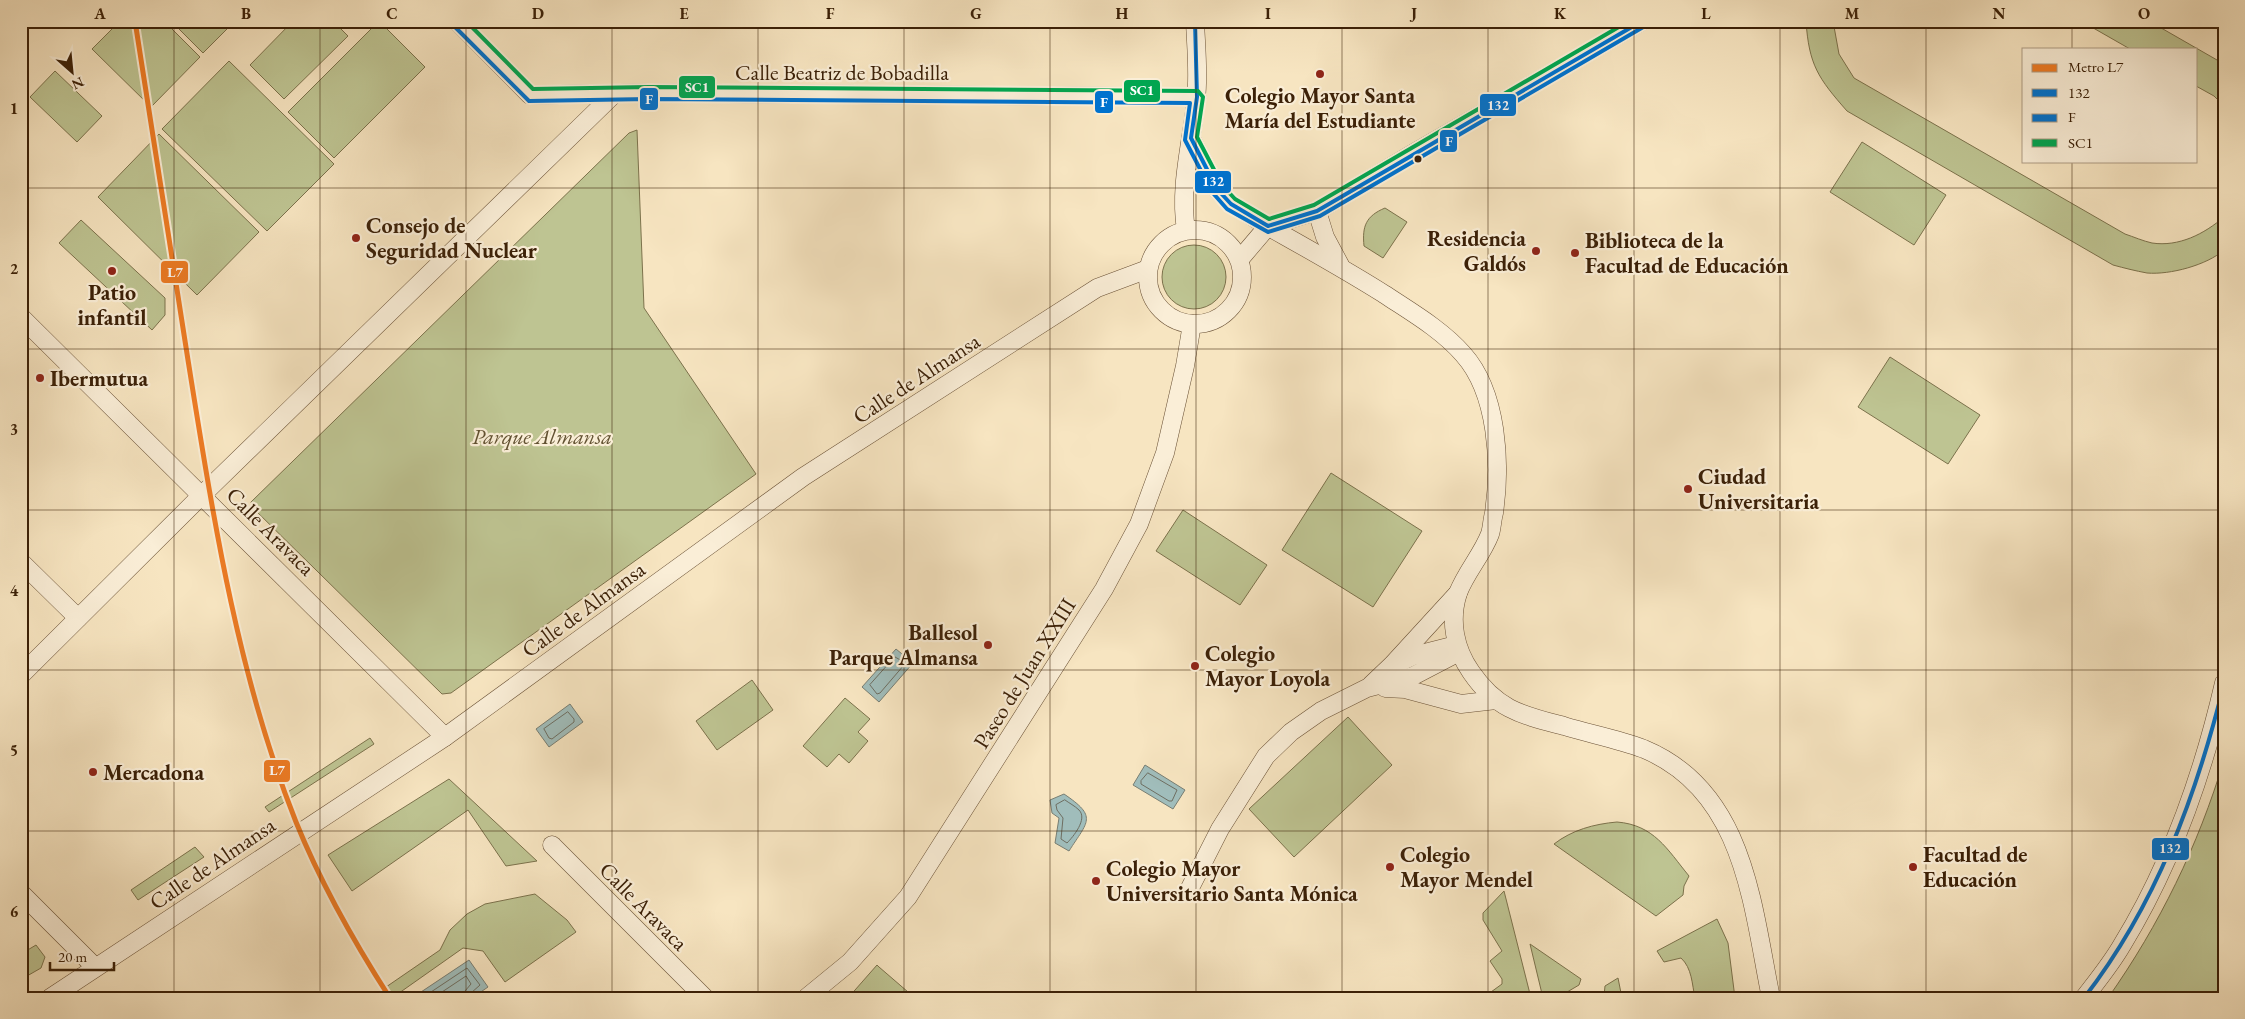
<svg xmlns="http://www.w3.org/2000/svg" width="2245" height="1019" font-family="'EB Garamond',serif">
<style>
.green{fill:#bec492;stroke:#7c724c}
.water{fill:#a0bdbb;stroke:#787e73}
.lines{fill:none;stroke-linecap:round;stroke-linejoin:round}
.shore{stroke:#6e6e61;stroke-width:1}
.minor-casing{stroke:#6a5136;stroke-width:19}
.minor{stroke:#faeed7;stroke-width:18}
.bus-1-casing{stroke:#faeed7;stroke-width:8}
.bus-2-casing{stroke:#faeed7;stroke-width:8}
.bus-3-casing{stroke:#faeed7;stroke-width:8}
.bus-1{stroke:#0072ce;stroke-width:4}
.bus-2{stroke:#0072ce;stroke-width:4}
.bus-3{stroke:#00a651;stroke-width:4}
.metro-1-casing{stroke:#faeed7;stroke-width:9}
.metro-1{stroke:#ed7b24;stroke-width:5}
.grid{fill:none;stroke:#3b2007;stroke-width:1;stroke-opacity:0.55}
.poi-dot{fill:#8f2418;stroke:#faeed7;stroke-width:2}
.bus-dot{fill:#3b2007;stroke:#faeed7;stroke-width:2}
.labels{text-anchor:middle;stroke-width:4.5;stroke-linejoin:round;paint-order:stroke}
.street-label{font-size:22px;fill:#3b2007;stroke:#faeed7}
.poi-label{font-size:22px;font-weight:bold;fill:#3b2007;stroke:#faeed7;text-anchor:start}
.park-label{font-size:22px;font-style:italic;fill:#625131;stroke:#faeed7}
.line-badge{stroke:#faeed7;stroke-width:2}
.badge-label{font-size:14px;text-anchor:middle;font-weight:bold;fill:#fff}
.neatline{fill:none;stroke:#3b2007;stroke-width:2}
.grid-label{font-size:16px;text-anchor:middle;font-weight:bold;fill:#3b2007}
</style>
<rect width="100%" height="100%" fill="#f7e5c1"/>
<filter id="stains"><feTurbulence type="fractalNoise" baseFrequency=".004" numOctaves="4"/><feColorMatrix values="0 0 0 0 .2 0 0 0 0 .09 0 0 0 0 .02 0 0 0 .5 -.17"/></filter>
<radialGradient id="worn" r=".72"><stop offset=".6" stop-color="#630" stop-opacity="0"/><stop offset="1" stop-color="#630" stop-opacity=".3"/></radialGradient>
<g class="green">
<polygon points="120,21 164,21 200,57 151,107 92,49"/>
<polygon points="171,21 235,21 203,53"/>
<polygon points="293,21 333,21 348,36 284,99 250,65"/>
<polygon points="379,21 425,67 334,158 288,112"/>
<path d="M 1806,21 L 1833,21 L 1839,54 L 1854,78 L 2125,234 C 2134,237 2143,241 2152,243 C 2179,247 2204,234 2224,217 L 2224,250 C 2207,265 2170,275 2147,273 C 2136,271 2124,268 2113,265 L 1847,111 C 1818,78 1809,65 1806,21 Z"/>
<polygon points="2081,21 2149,21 2224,64 2224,106 2214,96 2196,86 2196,49 2130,49"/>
<polygon points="229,61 334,164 267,231 162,129"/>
<polygon points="55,71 102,116 77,142 30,97"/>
<polygon points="637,130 644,308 756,474 451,693 442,694 253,508 251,502 629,133"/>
<polygon points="159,134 259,232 197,295 98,197"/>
<polygon points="1862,142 1946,195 1914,245 1830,192"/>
<path d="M 1385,208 L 1407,222 L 1383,258 L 1364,246 C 1362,226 1366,216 1385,208 Z"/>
<polygon points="81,220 165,298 165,315 152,330 59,243"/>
<circle cx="1194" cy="277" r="32"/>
<polygon points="1890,357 1980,415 1948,464 1858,407"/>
<polygon points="1331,473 1422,531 1373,607 1282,550"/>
<polygon points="1183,510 1267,565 1240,605 1156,551"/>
<polygon points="752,680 773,710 717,750 696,721"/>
<polygon points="845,698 870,719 858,732 868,741 849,763 839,754 827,767 803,746"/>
<polygon points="1348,717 1392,765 1294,857 1249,809"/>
<polygon points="370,738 374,744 269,812 265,807"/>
<path d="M 2224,760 L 2224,998 L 2108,998 C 2160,924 2198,846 2224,760 Z"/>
<polygon points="449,779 537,861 506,866 468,810 352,891 328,855"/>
<path d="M 1617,822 C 1654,825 1667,849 1689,876 L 1684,886 L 1683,895 L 1656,916 L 1554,844 C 1572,830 1594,824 1617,822 Z"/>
<polygon points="195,847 204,857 138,900 131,890"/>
<polygon points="1504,891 1531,998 1497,998 1491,992 1502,984 1502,979 1490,961 1502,951 1483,920 1483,913"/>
<polygon points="535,894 567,920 576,932 505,982 483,951 463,948 392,998 370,998 440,950 450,930 467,914 485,904"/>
<path d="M 1717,919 L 1728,943 L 1735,998 L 1695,998 C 1692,984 1692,968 1681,958 L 1664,962 L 1657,951 Z"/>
<polygon points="1530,944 1581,979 1579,985 1557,998 1543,998"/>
<polygon points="36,945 45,957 41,968 27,976 21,975 21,954"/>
<polygon points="877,965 879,967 915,998 848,998"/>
<polygon points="1618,978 1622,998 1604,996 1605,986"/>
</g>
<g class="water">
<polygon points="896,649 913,663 879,702 862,687"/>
<polygon points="570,704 583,722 549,747 536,729"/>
<polygon points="1145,765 1185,790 1173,809 1133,785"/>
<path d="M 1064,794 C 1098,817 1088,821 1069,851 L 1055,843 L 1059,818 L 1052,813 L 1050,800 Z"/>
<polygon points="469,960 488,987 472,998 416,998 415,996"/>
</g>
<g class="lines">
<g class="shore">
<polygon points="895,657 904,662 904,665 880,693 877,694 870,685"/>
<polygon points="568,712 574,719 574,722 552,739 549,738 544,729"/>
<polygon points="1148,773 1177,790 1172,801 1169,801 1141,784 1141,781"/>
<path d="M 1065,800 C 1069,803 1075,806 1079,810 C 1088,819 1073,837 1067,843 L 1061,839 L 1063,818 L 1057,810 L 1056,805 Z"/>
<polyline points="422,998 467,968 480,985 471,993 470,998"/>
<polyline points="433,998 466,976 471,984 465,991 464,998"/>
</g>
<g class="minor-casing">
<g id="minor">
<polyline points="457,21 530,95 649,93 1197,97"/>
<path d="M 1191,138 L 1217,189 L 1231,204 C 1244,211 1256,219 1269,227 C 1308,249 1346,270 1384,294 C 1411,312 1441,329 1463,354 C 1498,393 1501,464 1494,513 C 1492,520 1492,528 1490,534 C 1482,555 1466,572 1458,593 C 1449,621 1455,649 1471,672 C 1497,710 1522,715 1564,726 C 1590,734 1618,739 1644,749 C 1745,791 1752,905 1771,998"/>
<polyline points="1317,211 1325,237 1340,265"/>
<circle cx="1195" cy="277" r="47"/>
<path d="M 1186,230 C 1179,185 1192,143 1196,99 C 1199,74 1196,47 1195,21"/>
<polyline points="1240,259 1268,226 1317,211 1414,153 1642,21"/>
<polyline points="21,317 445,737"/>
<polyline points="21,562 78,618"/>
<polyline points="1400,662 1413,656 1456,645"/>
<polyline points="21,675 202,495 614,94"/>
<polyline points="1371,685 1392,665 1458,593"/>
<polyline points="1385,688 1405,689 1461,704 1496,700"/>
<polyline points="552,845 705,998"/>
<polyline points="1190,888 1220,829 1266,756 1291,732 1321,711 1367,688 1413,676 1459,652"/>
<polyline points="21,893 95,967"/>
<polyline points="50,998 445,737 803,477 1097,288 1148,269"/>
<polyline points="806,998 850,962 908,897 1104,589 1139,524 1165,453 1185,366 1192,324"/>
<path d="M 2084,998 C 2097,981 2111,964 2122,945 C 2171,865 2203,774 2224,683"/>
</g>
</g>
<use href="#minor" class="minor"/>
<g class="bus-1-casing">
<g id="bus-1">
<polyline points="1195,21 1197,97 1191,138 1217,189 1231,204 1268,226 1317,211 1642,21"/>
<path d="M 2084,998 C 2156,905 2196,797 2224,684"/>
</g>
</g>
<g class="bus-2-casing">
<polyline id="bus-2" points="453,25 529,101 649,99 1190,103 1185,140 1212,192 1227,209 1268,232 1320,216 1645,26"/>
</g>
<g class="bus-3-casing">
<polyline id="bus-3" points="466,21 533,89 649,87 1198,91 1203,97 1197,137 1222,185 1235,199 1269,219 1314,205 1629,21"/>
</g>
<use href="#bus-1" class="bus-1"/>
<use href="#bus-2" class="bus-2"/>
<use href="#bus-3" class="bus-3"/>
<g class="metro-1-casing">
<path id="metro-1" d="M 135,21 C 153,134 171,247 188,360 C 213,516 237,674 296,822 C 321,884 354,942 390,998"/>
</g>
<use href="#metro-1" class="metro-1"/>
</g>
<path class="grid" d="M 174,21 L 174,998M 320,21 L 320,998M 466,21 L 466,998M 612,21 L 612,998M 758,21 L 758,998M 904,21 L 904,998M 1050,21 L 1050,998M 1196,21 L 1196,998M 1342,21 L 1342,998M 1488,21 L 1488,998M 1634,21 L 1634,998M 1780,21 L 1780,998M 1926,21 L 1926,998M 2072,21 L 2072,49M 2072,161 L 2072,998M 21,188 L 2224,188M 21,349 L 2224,349M 21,510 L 2224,510M 21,670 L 2224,670M 21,831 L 2224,831"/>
<g class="poi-dot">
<circle cx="1320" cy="74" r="5"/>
<circle cx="356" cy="238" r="5"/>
<circle cx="1536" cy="251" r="5"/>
<circle cx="1575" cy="253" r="5"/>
<circle cx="112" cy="271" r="5"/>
<circle cx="40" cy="378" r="5"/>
<circle cx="1688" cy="489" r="5"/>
<circle cx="988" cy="645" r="5"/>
<circle cx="1195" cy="666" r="5"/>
<circle cx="93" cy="772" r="5"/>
<circle cx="1390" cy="867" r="5"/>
<circle cx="1913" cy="867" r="5"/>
<circle cx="1096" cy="881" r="5"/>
</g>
<circle class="bus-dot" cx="1418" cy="159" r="4.5"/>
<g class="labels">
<g class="street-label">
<text x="842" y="80">Calle Beatriz de Bobadilla</text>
<text transform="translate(916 378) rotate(-33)" y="8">Calle de Almansa</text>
<text transform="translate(271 531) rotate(45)" y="8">Calle Aravaca</text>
<text transform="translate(583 609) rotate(-36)" y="8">Calle de Almansa</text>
<text transform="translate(1024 673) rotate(-58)" y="8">Paseo de Juan XXIII</text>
<text transform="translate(212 863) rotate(-34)" y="8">Calle de Almansa</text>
<text transform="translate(644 906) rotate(45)" y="8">Calle Aravaca</text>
</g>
<g class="poi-label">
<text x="1320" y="103" text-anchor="middle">Colegio Mayor Santa<tspan x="1320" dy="25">María del Estudiante</tspan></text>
<text x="366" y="233">Consejo de<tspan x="366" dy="25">Seguridad Nuclear</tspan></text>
<text x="1526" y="246" text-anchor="end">Residencia<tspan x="1526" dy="25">Galdós</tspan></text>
<text x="1585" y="248">Biblioteca de la<tspan x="1585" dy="25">Facultad de Educación</tspan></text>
<text x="112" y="300" text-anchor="middle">Patio<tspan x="112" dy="25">infantil</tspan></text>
<text x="50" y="386">Ibermutua</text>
<text x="1698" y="484">Ciudad<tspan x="1698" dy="25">Universitaria</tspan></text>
<text x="978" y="640" text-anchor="end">Ballesol<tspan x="978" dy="25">Parque Almansa</tspan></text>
<text x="1205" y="661">Colegio<tspan x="1205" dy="25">Mayor Loyola</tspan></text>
<text x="103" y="780">Mercadona</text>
<text x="1400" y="862">Colegio<tspan x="1400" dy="25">Mayor Mendel</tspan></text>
<text x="1923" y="862">Facultad de<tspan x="1923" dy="25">Educación</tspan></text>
<text x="1106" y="876">Colegio Mayor<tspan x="1106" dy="25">Universitario Santa Mónica</tspan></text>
</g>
<g class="park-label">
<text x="542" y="444">Parque Almansa</text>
</g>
</g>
<g class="line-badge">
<rect x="678" y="75" width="38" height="24" rx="5" fill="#00a651"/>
<rect x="1123" y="79" width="38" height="24" rx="5" fill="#00a651"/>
<rect x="639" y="87" width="20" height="24" rx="5" fill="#0072ce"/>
<rect x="1094" y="90" width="20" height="24" rx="5" fill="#0072ce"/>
<rect x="1479" y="93" width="38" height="24" rx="5" fill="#0072ce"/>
<rect x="1439" y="129" width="19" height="24" rx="5" fill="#0072ce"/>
<rect x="1194" y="170" width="38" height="24" rx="5" fill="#0072ce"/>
<rect x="160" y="260" width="29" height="24" rx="5" fill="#ed7b24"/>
<rect x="263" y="759" width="28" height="24" rx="5" fill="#ed7b24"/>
<rect x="2151" y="837" width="39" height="24" rx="5" fill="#0072ce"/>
</g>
<g class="badge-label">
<text x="697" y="92">SC1</text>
<text x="1142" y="95">SC1</text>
<text x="649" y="104">F</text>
<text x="1104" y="107">F</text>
<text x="1498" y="110">132</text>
<text x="1449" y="146">F</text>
<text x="1213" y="186">132</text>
<text x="175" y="277">L7</text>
<text x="277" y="775">L7</text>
<text x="2170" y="853">132</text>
</g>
<rect width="2245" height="1019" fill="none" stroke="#f7e5c1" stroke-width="55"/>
<rect x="2022" y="48" width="175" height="115" fill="#faeed7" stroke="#ae9c84"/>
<rect x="2032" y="64" width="25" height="8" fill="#ed7b24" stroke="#ae9c84"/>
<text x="2068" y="72" font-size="15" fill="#3b2007">Metro L7</text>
<rect x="2032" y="89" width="25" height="8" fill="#0072ce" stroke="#ae9c84"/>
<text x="2068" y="98" font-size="15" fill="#3b2007">132</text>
<rect x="2032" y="114" width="25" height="8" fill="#0072ce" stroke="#ae9c84"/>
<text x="2068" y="122" font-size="15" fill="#3b2007">F</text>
<rect x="2032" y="139" width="25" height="8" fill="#00a651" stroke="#ae9c84"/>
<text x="2068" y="148" font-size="15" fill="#3b2007">SC1</text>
<g transform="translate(72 72) rotate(153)" stroke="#faeed7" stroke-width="4" paint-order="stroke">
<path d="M0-4L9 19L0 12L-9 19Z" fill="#3b2007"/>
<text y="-8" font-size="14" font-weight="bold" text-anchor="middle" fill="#3b2007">N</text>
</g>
<path d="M50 962v8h64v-8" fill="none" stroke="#3b2007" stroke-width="2.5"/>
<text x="58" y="962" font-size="15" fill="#3b2007" stroke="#faeed7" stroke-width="4" paint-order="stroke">20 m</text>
<rect x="28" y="28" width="2190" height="964" class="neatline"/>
<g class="grid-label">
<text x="100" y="19">A</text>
<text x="246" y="19">B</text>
<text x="392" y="19">C</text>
<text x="538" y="19">D</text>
<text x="684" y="19">E</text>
<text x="830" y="19">F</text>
<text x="976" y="19">G</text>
<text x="1122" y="19">H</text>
<text x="1268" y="19">I</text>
<text x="1414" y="19">J</text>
<text x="1560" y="19">K</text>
<text x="1706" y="19">L</text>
<text x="1852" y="19">M</text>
<text x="1999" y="19">N</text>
<text x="2144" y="19">O</text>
<text x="14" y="114">1</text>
<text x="14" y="274">2</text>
<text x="14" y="435">3</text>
<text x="14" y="596">4</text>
<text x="14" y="756">5</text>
<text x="14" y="917">6</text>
</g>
<rect width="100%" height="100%" filter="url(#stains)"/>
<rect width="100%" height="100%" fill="url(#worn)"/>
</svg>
